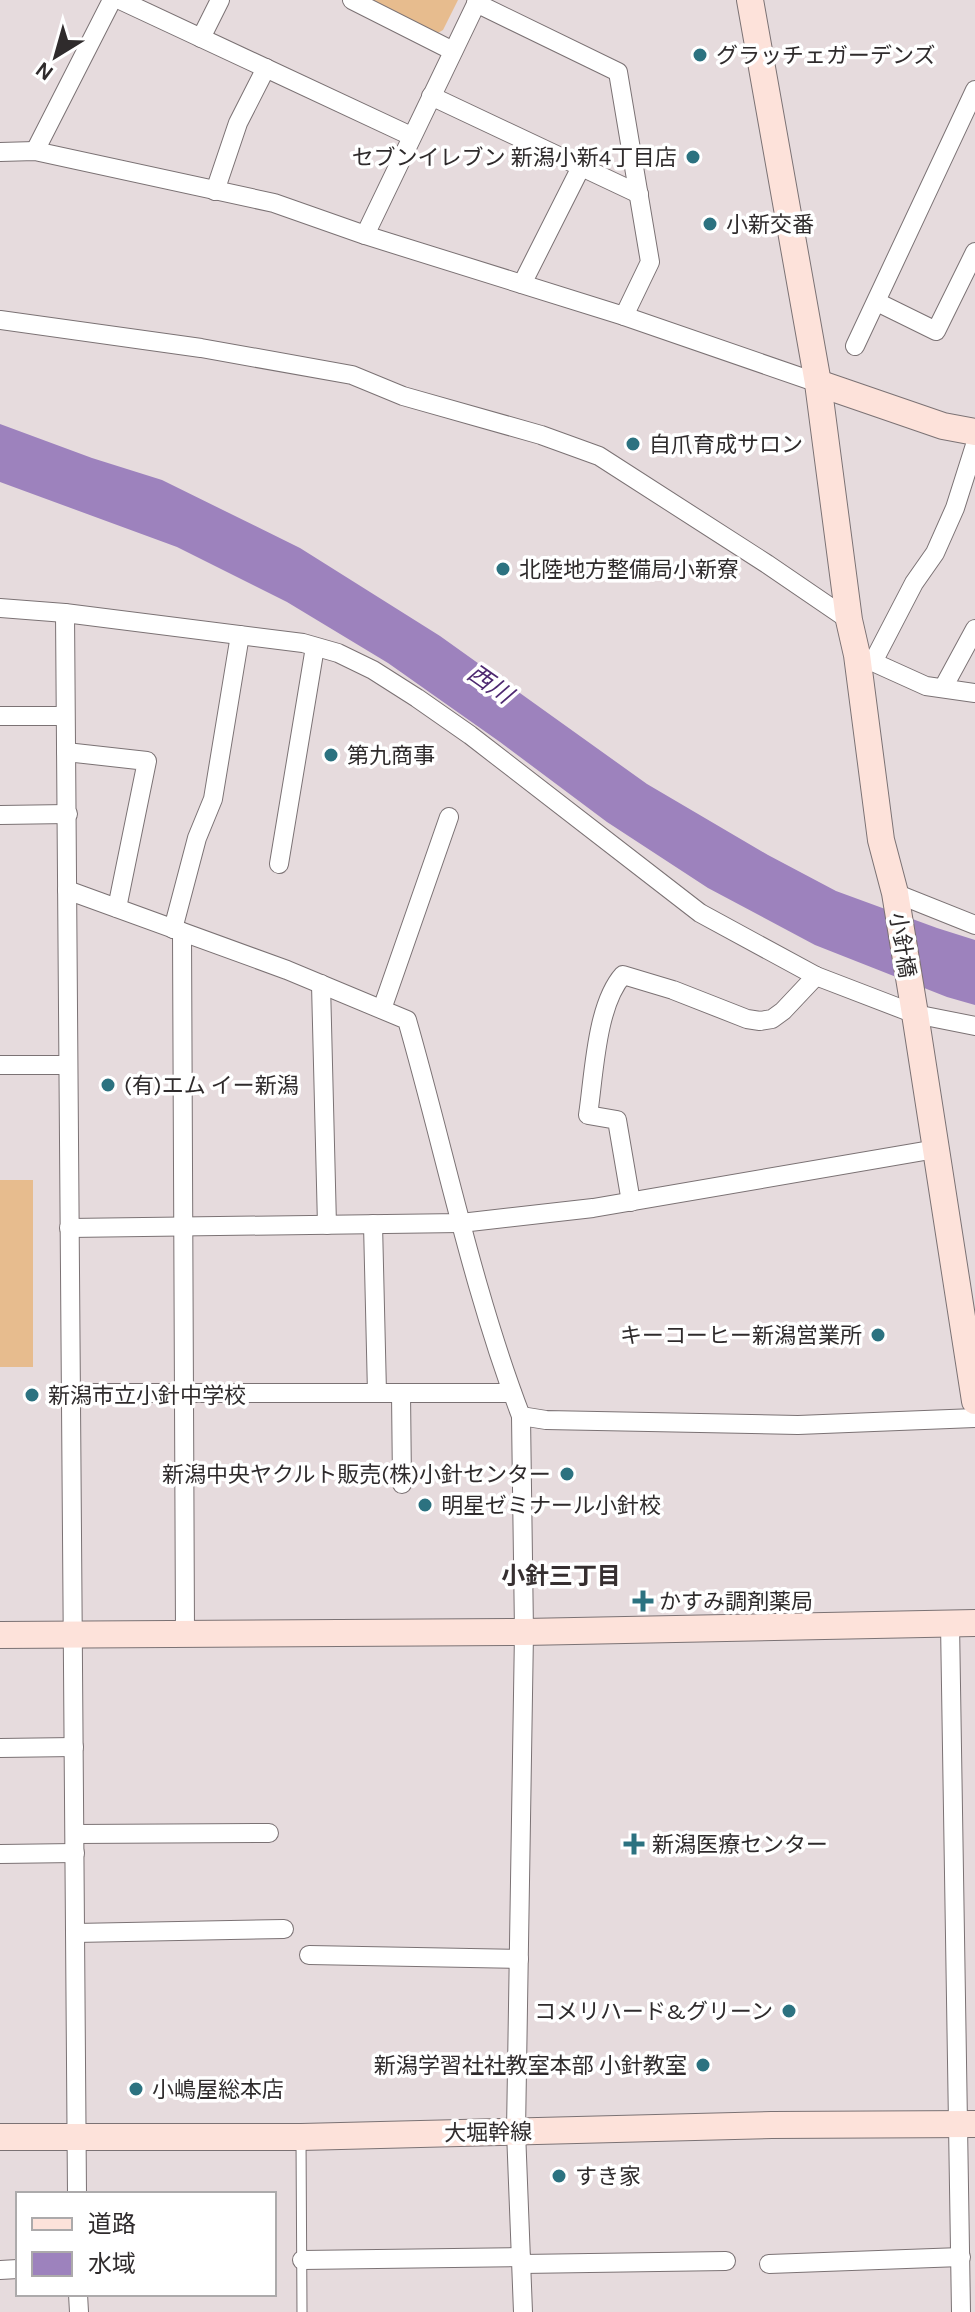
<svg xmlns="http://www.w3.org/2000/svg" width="975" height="2312" font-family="Karla,'Noto Sans JP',sans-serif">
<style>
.green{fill:#e7bc8e}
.water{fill:#9d82bd}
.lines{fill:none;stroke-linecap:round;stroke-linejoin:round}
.lane-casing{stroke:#7b7274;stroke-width:11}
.street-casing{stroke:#7b7274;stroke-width:20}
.secondary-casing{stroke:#7b7274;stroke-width:28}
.lane{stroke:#fff;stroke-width:9}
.street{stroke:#fff;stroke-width:18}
.secondary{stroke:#fde2da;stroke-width:26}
.poi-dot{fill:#2c7280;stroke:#fff;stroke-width:3}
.labels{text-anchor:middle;stroke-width:7;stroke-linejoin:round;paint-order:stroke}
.poi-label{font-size:22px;fill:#2f2b2c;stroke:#fff;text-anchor:start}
.street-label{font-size:22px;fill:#2f2b2c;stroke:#fff}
.water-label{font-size:24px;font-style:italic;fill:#4e2971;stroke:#fff}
.neighbourhood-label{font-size:24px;font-weight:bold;fill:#362f30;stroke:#fff}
</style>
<rect width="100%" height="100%" fill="#e6dbdd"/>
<g class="green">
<polygon points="369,0 458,0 443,30 436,34"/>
<rect x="0" y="1180" width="33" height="187"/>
</g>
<polygon class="water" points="0,424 92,458 162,480 300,548 440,636 647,784 768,855 836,891 937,928 975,940 975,1005 947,997 815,945 708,888 607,822 500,742 388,663 287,602 177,547 0,482"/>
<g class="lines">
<g class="lane-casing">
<polyline id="lane" points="301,2139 302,2312"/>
</g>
<g class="street-casing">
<g id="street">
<polyline points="120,0 411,136"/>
<polyline points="352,0 453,51"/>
<polyline points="476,3 618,72 650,262 624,316"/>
<polyline points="201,38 220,0"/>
<polyline points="431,96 639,194"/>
<polyline points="35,151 112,0"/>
<polyline points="0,152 35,151 274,203 365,235 624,316 818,383"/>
<polyline points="215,191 238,123 266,68"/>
<polyline points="365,235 478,0"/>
<polyline points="522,284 581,167"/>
<polyline points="877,302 936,331 975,252"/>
<polyline points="0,320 201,348 352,375 403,396 541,435 599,456 767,564 849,620"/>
<polyline points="855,346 975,90"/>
<polyline points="0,608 65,613 303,643 338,653 373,670 417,698 470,735 700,913 816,976 915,1014 975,1026"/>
<polyline points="65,613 77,2194"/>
<polyline points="864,658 926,686 975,693"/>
<polyline points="873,662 914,583 935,553 955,508 975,445"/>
<polyline points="943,688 975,629"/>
<polyline points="0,716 65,716"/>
<polyline points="66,752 147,761 117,908"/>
<polyline points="0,815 68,814"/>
<polyline points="279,864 315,647"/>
<path d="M 67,890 L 287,970 L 407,1020 C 445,1152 472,1288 521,1416 L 524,1632 L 516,2131 L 523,2312"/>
<polyline points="895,893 975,925"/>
<polyline points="173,929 197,838 213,799 240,635"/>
<polyline points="182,932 185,1634"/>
<polyline points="321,984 327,1225"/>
<polyline points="382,1009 449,817"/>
<polyline points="0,1065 67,1065"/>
<path d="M 631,1202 L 617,1120 L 588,1115 C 594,1076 596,1005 623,975 L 673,990 L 747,1019 L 760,1021 L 772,1019 L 783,1011 L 816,976"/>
<polyline points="373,1224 377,1393"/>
<polyline points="69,1228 461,1223 593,1208 936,1149"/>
<polyline points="70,1393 512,1393"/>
<polyline points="401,1393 402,1484"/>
<polyline points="521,1416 546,1420 798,1425 975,1418"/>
<polyline points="950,1623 961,2312"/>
<polyline points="0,1748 74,1747"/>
<polyline points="75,1834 269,1833"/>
<polyline points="0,1854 75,1853"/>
<polyline points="75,1933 284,1929"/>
<polyline points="309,1955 519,1959"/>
<polyline points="302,2260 521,2257"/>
<polyline points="522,2264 726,2261"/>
<polyline points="769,2264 961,2257"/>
<polyline points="0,2270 18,2269"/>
<polyline points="78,2294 79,2312"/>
</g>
</g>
<g class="secondary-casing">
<g id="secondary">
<polyline points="750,0 818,383 849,620 857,655 881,840 895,893 915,1014 975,1401"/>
<polyline points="818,383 943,426 975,432"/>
<polyline points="0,1635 524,1632 975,1623"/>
<polyline points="0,2137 301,2137 772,2125 975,2124"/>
</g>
</g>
<use href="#lane" class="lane"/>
<use href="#street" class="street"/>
<use href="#secondary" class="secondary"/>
</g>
<g class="poi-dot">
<circle cx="700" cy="55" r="8"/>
<circle cx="693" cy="157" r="8"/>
<circle cx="710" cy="224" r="8"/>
<circle cx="633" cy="444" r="8"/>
<circle cx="503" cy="569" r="8"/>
<circle cx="331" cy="755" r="8"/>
<circle cx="108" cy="1085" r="8"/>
<circle cx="878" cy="1335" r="8"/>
<circle cx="32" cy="1395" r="8"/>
<circle cx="567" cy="1474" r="8"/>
<circle cx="425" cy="1505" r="8"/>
<path d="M639 1589h8v8h8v8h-8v8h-8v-8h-8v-8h8z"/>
<path d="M630 1832h8v8h8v8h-8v8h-8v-8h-8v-8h8z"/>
<circle cx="789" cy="2011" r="8"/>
<circle cx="703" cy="2065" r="8"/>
<circle cx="136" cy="2089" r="8"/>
<circle cx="559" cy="2176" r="8"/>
</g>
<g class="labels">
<g class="poi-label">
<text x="716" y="63">グラッチェガーデンズ</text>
<text x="677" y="165" text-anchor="end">セブンイレブン 新潟小新4丁目店</text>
<text x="726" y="232">小新交番</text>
<text x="649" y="452">自爪育成サロン</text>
<text x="519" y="577">北陸地方整備局小新寮</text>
<text x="347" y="763">第九商事</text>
<text x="124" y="1093">(有)エム イー新潟</text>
<text x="862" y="1343" text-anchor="end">キーコーヒー新潟営業所</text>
<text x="48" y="1403">新潟市立小針中学校</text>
<text x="551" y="1482" text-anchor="end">新潟中央ヤクルト販売(株)小針センター</text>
<text x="441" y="1513">明星ゼミナール小針校</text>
<text x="659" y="1609">かすみ調剤薬局</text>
<text x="652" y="1852">新潟医療センター</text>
<text x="773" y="2019" text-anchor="end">コメリハード&amp;グリーン</text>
<text x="687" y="2073" text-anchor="end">新潟学習社社教室本部 小針教室</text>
<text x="152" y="2097">小嶋屋総本店</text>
<text x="575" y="2184">すき家</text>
</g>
<g class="street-label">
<text transform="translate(903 945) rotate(81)" y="8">小針橋</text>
<text transform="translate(488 2132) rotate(-1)" y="8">大堀幹線</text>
</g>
<g class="water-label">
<text transform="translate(490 684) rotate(35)" y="8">西川</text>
</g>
<g class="neighbourhood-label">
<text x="561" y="1584">小針三丁目</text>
</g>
</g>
<rect x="16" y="2192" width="260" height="104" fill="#ffffff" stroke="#acaaab" stroke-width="2"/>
<rect x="32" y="2218" width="40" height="12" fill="#fde2da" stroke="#acaaab" stroke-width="2"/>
<text x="88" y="2232" font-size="24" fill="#2f2b2c">道路</text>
<rect x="32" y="2252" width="40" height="24" fill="#9d82bd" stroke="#acaaab" stroke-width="2"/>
<text x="88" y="2272" font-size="24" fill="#2f2b2c">水域</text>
<g transform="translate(56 56) rotate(217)" stroke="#ffffff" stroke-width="6" paint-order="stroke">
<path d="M0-6L14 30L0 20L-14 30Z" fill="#2f2b2c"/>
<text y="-12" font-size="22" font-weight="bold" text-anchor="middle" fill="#2f2b2c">N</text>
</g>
</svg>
